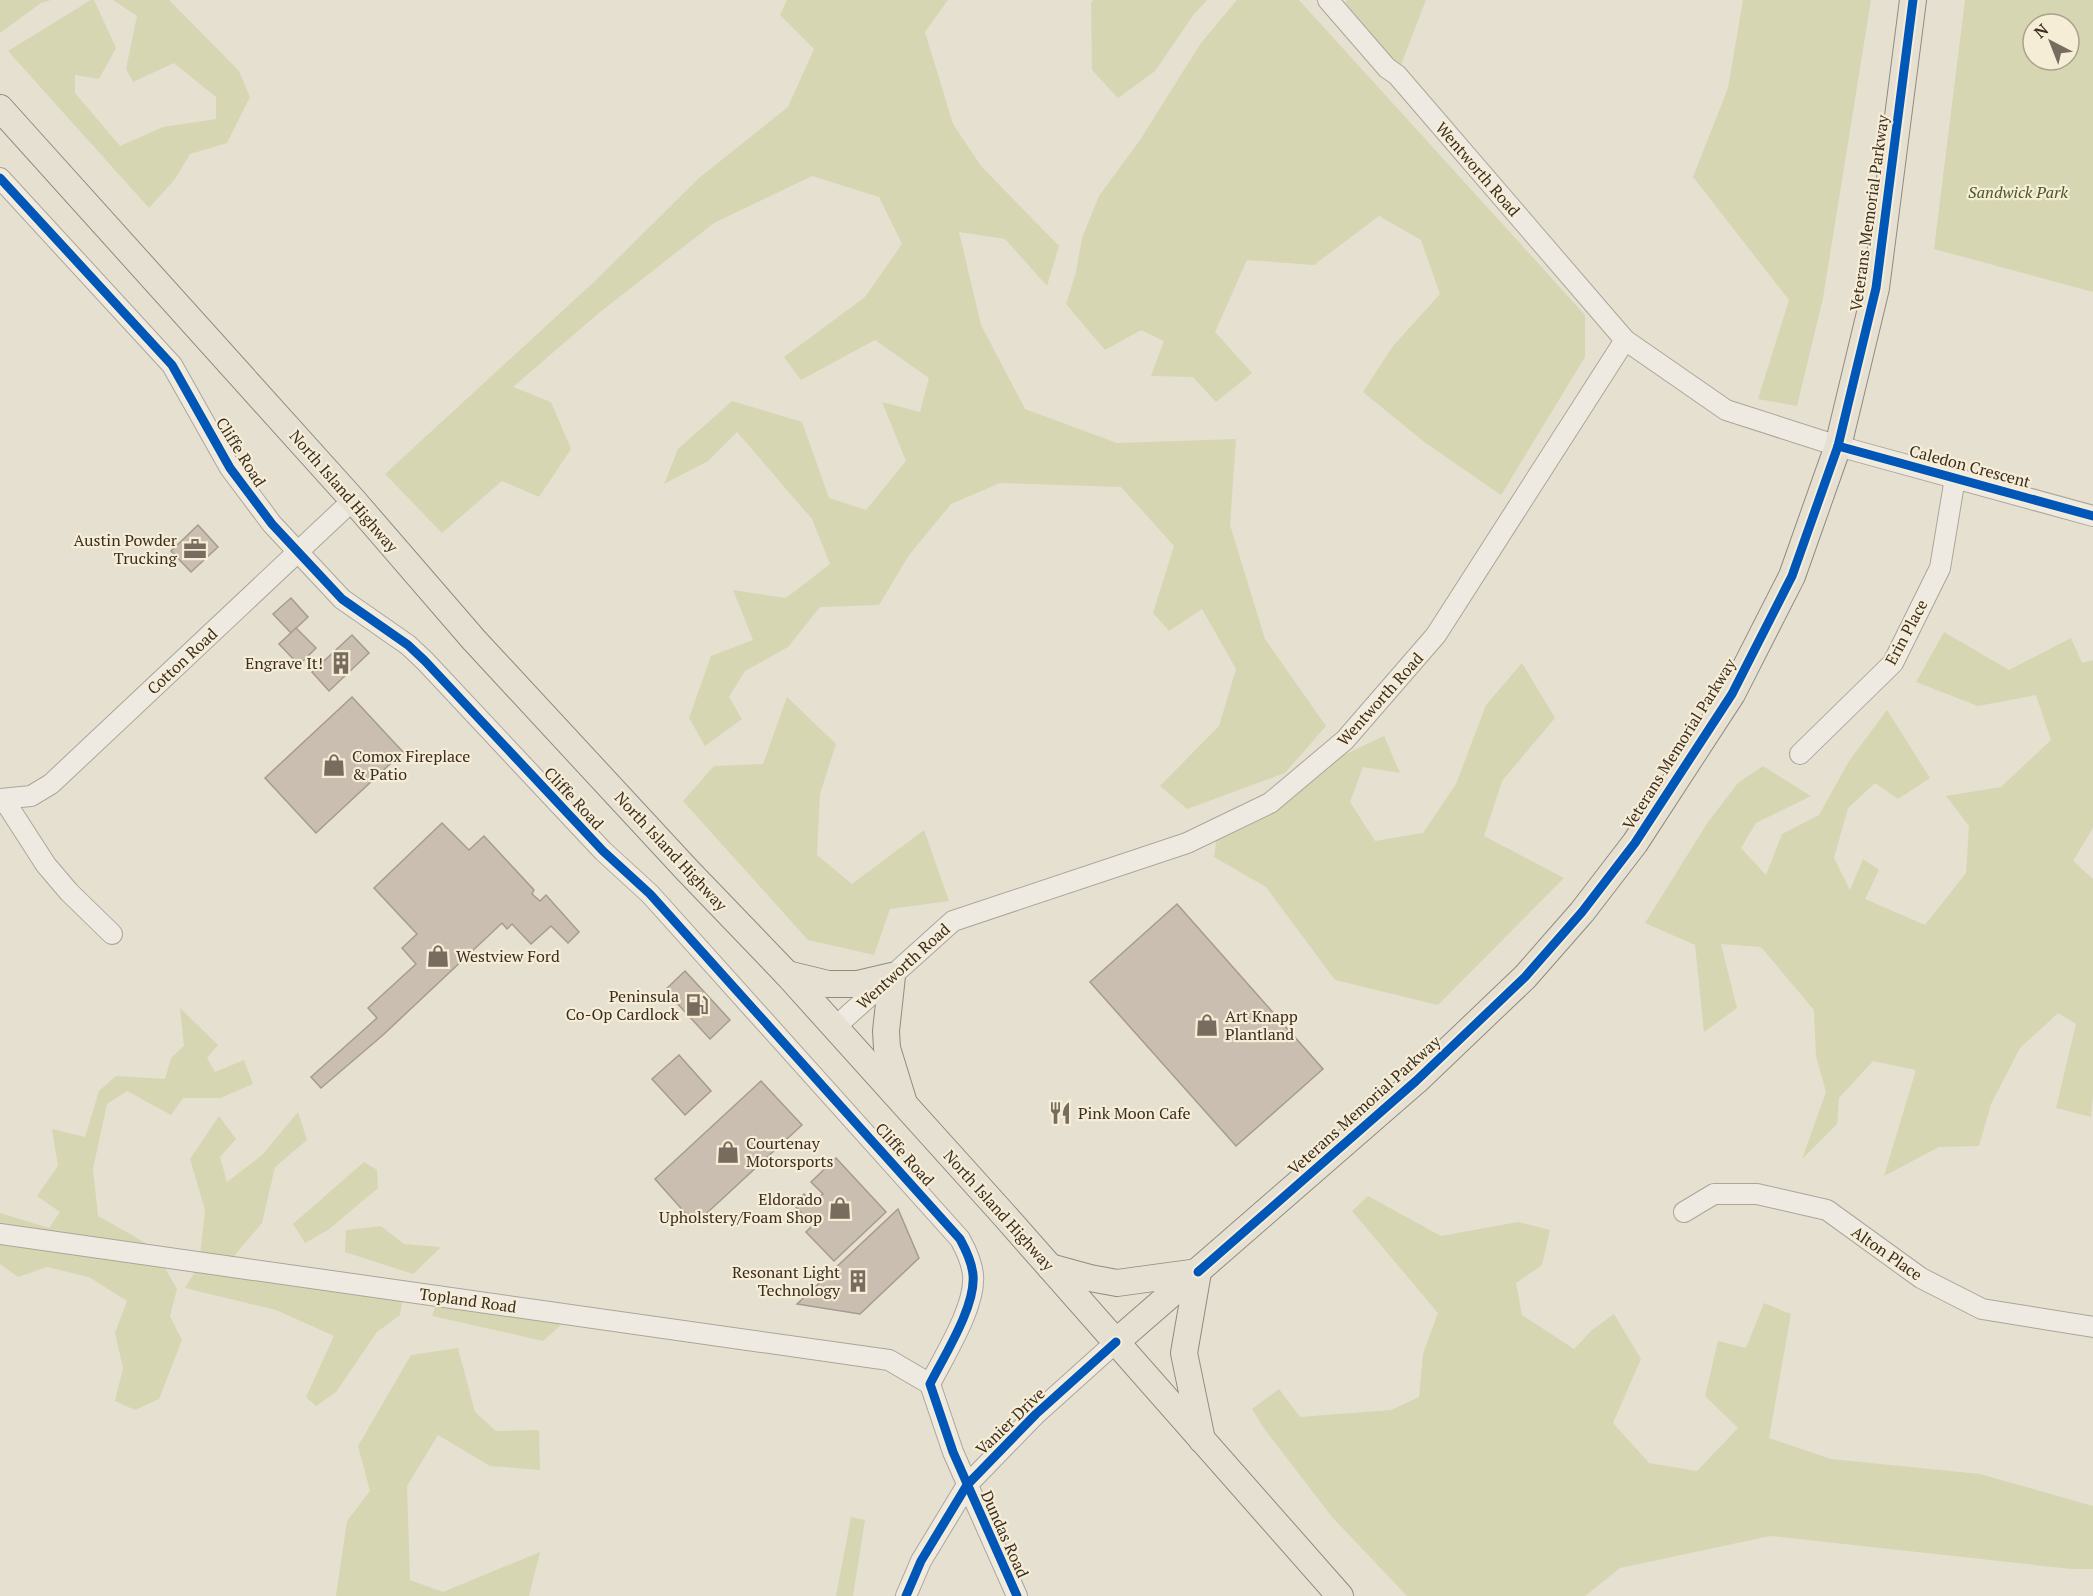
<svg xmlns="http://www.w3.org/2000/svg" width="2093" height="1596" font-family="'PT Serif',serif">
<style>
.green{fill:#d6d6b2;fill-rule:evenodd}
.building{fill:#cabeb1;stroke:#a79b8f;stroke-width:1.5}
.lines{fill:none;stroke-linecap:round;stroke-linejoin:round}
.minor-casing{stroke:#aca599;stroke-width:22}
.major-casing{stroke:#918a80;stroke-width:28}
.minor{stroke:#eeeae2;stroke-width:20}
.major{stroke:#e6e0d3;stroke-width:26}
.cycleway-casing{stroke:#f6edd7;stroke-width:13}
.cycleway{stroke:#0057b8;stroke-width:9}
.labels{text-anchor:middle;stroke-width:4.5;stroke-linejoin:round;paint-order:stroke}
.street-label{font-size:16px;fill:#3c2d20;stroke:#f6edd7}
.park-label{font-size:16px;font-style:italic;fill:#4c5826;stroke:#f6edd7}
.poi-label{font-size:16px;fill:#3c2d20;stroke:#f6edd7;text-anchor:end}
</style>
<rect width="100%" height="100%" fill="#e6e0d0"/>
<g class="green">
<polygon points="0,0 51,0 41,3 0,33"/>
<polygon points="91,0 94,0 116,48 99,79 75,75 75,93 120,146 163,127 216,119 216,97 174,63 133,82 126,69 137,16 113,0 169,0 239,71 250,97 227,143 190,154 175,179 149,208 8,51"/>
<polygon points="787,0 948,0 925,32 953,124 981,166 1059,246 1047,286 1005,239 959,232 981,325 1025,409 1117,443 1236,439 1230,525 1265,639 1326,726 1285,773 1187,809 1160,786 1219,726 1236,669 1202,609 1169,631 1153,613 1174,546 1121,487 1000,483 951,504 909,555 879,605 820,607 788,647 745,671 729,697 742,719 705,746 689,718 711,656 753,640 733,590 786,598 830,564 812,519 737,432 708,461 664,484 678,449 732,401 802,422 829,498 866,510 906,461 882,402 920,412 929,378 875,340 801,380 784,357 865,297 902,244 879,197 812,176 714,223 600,312 513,387 551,402 571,449 539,497 502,481 442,533 385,474 595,281 699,178 788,107 814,49 780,15"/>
<polygon points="1093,0 1207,0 1194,14 1155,71 1118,98 1092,70 1091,3"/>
<polygon points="1237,0 1299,0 1585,315 1585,357 1501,495 1423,441 1363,392 1393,346 1440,294 1421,240 1379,216 1314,265 1247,260 1215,332 1252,373 1216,402 1193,377 1151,376 1164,341 1141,330 1105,350 1066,304 1076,272 1082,238 1099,196 1140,140 1201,43"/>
<polygon points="1347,0 1426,0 1397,75 1339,12"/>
<polygon points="1743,0 1871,0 1823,298 1797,406 1758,399 1789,300 1693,177 1728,88"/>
<path d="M 1965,0 L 2093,0 L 2093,292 L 1934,249 ZM 2033,24 L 2069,24 L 2069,60 L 2033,60 Z"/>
<polygon points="1944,632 2009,670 2071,638 2082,663 2093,660 2093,828 2073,861 2093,879 2093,1095 2091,1117 2056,1108 2076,1024 2058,1013 2020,1048 1991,1104 1979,1146 1939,1147 1884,1176 1916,1070 1873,1061 1839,1098 1837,1124 1802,1159 1826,1092 1816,1056 1814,1010 1761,947 1721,944 1737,1008 1704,1032 1695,945 1645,923 1708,822 1738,783 1763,766 1811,796 1756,823 1741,848 1766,875 1782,834 1819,815 1849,761 1887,710 1930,778 1898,799 1875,783 1848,808 1834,858 1850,890 1863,859 1879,870 1865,899 1925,925 1966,873 1969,826 1946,796 2001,787 2051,740 2036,695 1978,706 1916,682"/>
<polygon points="1522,663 1555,718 1502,781 1484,836 1564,878 1438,1005 1335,980 1266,887 1214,857 1218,830 1331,761 1384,736 1400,773 1363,767 1350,802 1375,841 1423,833 1456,784 1486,705"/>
<polygon points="787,697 836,744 820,794 817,855 852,884 924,830 949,901 890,909 874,955 808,940 683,801 714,766 763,764"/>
<polygon points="180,1008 218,1045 207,1058 215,1072 244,1060 253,1084 220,1098 183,1098 171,1115 127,1091 107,1104 93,1169 98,1216 153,1247 177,1289 170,1316 182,1340 159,1399 135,1410 115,1401 123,1368 115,1333 127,1301 89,1277 47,1267 18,1277 0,1264 0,1213 49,1228 60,1212 37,1196 58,1166 52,1129 85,1137 99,1091 116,1076 165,1079 171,1058 184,1046"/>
<polygon points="298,1112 307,1140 275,1167 262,1223 234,1256 405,1284 400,1315 377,1332 336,1392 316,1406 306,1397 334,1336 276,1310 185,1288 199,1265 205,1210 190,1159 219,1116 236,1139 220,1157 227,1182 262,1155"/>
<polygon points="364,1162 377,1170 378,1188 328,1230 305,1243 293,1224"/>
<polygon points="1368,1196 1441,1236 1518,1222 1550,1230 1542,1265 1516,1283 1522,1315 1574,1349 1592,1330 1614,1314 1641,1359 1613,1423 1649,1463 1697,1471 1738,1428 1705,1396 1718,1341 1746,1348 1764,1303 1791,1314 1769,1438 1831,1459 1980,1474 2093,1506 2093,1569 2072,1569 1770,1536 1620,1568 1585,1596 1407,1596 1332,1517 1263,1427 1252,1409 1279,1389 1300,1417 1391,1410 1419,1397 1423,1354 1438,1313 1352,1211"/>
<polygon points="381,1226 404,1244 441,1247 413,1274 345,1252 346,1230"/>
<polygon points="441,1289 525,1301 562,1324 543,1341 432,1316"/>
<polygon points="458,1348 475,1412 496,1431 539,1430 540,1470 490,1466 438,1435 407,1486 410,1580 443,1592 540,1552 529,1596 336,1596 347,1521 370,1491 358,1446 411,1355"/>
<polygon points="851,1517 865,1520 853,1596 836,1596"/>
</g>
<g class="building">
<polygon points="198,525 218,547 191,572 171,551"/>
<polygon points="291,598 308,617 291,633 273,614"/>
<polygon points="296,628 316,648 299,665 279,644"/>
<polygon points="352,635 369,653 329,691 312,672"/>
<polygon points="352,697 403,752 316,833 265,778"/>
<polygon points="442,823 469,850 484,836 534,890 532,894 540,901 546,895 579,932 568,943 551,926 531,944 512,924 507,929 502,923 383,1035 321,1088 311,1077 377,1018 368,1008 416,964 402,948 417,934 374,888"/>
<polygon points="1177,904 1323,1069 1236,1146 1090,982"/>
<polygon points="685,971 730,1020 710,1039 665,990"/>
<polygon points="679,1055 711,1091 685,1115 652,1079"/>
<polygon points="761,1081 802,1125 695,1224 655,1179"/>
<polygon points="836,1158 886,1212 834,1261 806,1232 813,1225 793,1204 804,1194 813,1203 823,1194 811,1182"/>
<polygon points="898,1209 919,1258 860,1314 797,1304"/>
</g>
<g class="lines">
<g class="minor-casing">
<g id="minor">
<polyline points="1328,0 1387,68 1397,75 1625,340 1726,410 1838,446 2093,516"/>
<path d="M 0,178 L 172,365 L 230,468 L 272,524 L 342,599 L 408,645 L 425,661 L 603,851 L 650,894 L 960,1239 C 966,1250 972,1262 973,1275 C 976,1306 944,1356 930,1384 L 953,1452 L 1017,1596"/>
<polyline points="1800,754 1893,663 1940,568 1955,478"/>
<polyline points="0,799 31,796 51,784 353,500"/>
<polyline points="4,800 46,865 69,892 112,934"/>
<polyline points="834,1028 953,921 1187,843 1270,803 1345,740 1436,635 1625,340"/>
<polyline points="1684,1212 1714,1194 1757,1194 1827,1210 1921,1278 1982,1309 2093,1327"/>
<polyline points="0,1234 889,1360 930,1384"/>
<polyline points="906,1596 921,1561 967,1485 1036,1414 1116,1342"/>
</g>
</g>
<g class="major-casing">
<g id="major">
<polyline points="0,108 353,500 474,640 688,871 787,974 1005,1216 1340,1596"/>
<polyline points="787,974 828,984 858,984 892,976 886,1031 887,1048 903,1100"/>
<polyline points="1050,1267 1090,1278 1117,1283 1198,1272"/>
<polyline points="1198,1272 1184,1353 1202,1440"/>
<polyline points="1116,1342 1416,1081 1525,977 1582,912 1635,843 1732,694 1792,576 1838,446 1876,288 1913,0"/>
</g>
</g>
<use href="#minor" class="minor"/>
<use href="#major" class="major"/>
<g class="cycleway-casing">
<g id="cycleway">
<path d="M 0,178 L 172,365 L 230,468 L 272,524 L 342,599 L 408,645 L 425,661 L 603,851 L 650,894 L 960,1239 C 966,1250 972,1262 973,1275 C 976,1306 944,1356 930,1384 L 953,1452 L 1017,1596"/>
<polyline points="1838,446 2093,516"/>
<polyline points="1198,1272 1416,1081 1525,977 1582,912 1635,843 1732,694 1792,576 1838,446 1876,288 1913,0"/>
<polyline points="906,1596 921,1561 967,1485 1036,1414 1116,1342"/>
</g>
</g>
<use href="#cycleway" class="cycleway"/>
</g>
<defs>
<g id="office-bare" transform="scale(1.8)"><path d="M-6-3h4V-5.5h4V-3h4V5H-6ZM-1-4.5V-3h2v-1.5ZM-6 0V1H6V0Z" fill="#786c5e" stroke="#f6edd7" stroke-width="2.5" paint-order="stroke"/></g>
<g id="building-bare" transform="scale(1.8)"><path d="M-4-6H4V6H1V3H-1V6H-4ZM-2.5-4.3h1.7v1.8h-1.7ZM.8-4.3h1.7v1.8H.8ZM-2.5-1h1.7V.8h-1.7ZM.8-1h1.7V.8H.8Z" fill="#786c5e" stroke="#f6edd7" stroke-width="2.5" paint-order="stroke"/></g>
<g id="shop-bare" transform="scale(1.8)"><path d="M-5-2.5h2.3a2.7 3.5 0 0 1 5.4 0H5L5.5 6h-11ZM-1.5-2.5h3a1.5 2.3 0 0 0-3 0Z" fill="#786c5e" stroke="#f6edd7" stroke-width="2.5" paint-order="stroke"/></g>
<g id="fuel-bare" transform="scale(1.8)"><path d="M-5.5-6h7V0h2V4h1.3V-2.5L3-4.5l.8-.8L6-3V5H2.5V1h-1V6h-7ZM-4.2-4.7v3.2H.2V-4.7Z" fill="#786c5e" stroke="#f6edd7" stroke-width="2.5" paint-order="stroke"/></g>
<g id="restaurant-bare" transform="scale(1.8)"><path d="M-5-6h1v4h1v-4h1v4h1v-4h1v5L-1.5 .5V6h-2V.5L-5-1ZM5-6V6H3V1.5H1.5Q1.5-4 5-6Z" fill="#786c5e" stroke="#f6edd7" stroke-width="2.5" paint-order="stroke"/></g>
</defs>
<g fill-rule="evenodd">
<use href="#office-bare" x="195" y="549"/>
<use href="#building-bare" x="341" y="663"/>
<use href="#shop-bare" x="334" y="765"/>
<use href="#shop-bare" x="438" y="956"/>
<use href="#fuel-bare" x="697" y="1005"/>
<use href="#shop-bare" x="1207" y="1025"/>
<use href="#restaurant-bare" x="1060" y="1113"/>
<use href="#shop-bare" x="728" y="1152"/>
<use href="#shop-bare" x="840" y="1208"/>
<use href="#building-bare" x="858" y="1281"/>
</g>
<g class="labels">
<g class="street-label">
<text transform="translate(1478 169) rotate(49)" y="6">Wentworth Road</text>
<text transform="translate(1869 213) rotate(-82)" y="6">Veterans Memorial Parkway</text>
<text transform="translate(241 452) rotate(58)" y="6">Cliffe Road</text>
<text transform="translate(1970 466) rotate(15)" y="6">Caledon Crescent</text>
<text transform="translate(344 491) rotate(49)" y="6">North Island Highway</text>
<text transform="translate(1906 632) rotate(-62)" y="6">Erin Place</text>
<text transform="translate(182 661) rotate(-43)" y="6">Cotton Road</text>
<text transform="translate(1380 699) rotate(-48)" y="6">Wentworth Road</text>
<text transform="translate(1679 744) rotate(-58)" y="6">Veterans Memorial Parkway</text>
<text transform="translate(574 798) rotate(47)" y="6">Cliffe Road</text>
<text transform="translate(671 851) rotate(47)" y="6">North Island Highway</text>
<text transform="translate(903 966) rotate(-42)" y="6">Wentworth Road</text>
<text transform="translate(1364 1105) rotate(-42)" y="6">Veterans Memorial Parkway</text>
<text transform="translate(905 1154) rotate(48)" y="6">Cliffe Road</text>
<text transform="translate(999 1210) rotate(48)" y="6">North Island Highway</text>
<text transform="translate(1887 1253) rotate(35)" y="6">Alton Place</text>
<text transform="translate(468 1300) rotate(8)" y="6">Topland Road</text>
<text transform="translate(1010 1421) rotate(-44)" y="6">Vanier Drive</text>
<text transform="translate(1005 1534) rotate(66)" y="6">Dundas Road</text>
</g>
<g class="park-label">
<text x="2018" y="198">Sandwick Park</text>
</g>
<g class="poi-label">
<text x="177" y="546">Austin Powder<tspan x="177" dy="18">Trucking</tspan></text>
<text x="323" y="669">Engrave It!</text>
<text x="352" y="762" text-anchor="start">Comox Fireplace<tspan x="352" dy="18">&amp; Patio</tspan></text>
<text x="456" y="962" text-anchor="start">Westview Ford</text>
<text x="679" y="1002">Peninsula<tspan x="679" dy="18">Co-Op Cardlock</tspan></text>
<text x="1225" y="1022" text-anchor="start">Art Knapp<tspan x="1225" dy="18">Plantland</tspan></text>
<text x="1078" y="1119" text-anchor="start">Pink Moon Cafe</text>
<text x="746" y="1149" text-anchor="start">Courtenay<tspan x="746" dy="18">Motorsports</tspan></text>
<text x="822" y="1205">Eldorado<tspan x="822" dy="18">Upholstery/Foam Shop</tspan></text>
<text x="840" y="1278">Resonant Light<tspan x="840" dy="18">Technology</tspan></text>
</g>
</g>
<g transform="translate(2051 42) rotate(318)"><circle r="28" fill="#f6edd7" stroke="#aca08e" stroke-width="1.5"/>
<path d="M0-4.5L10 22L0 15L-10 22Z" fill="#786c5e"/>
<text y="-9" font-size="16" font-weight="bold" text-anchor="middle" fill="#3c2d20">N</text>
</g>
</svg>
